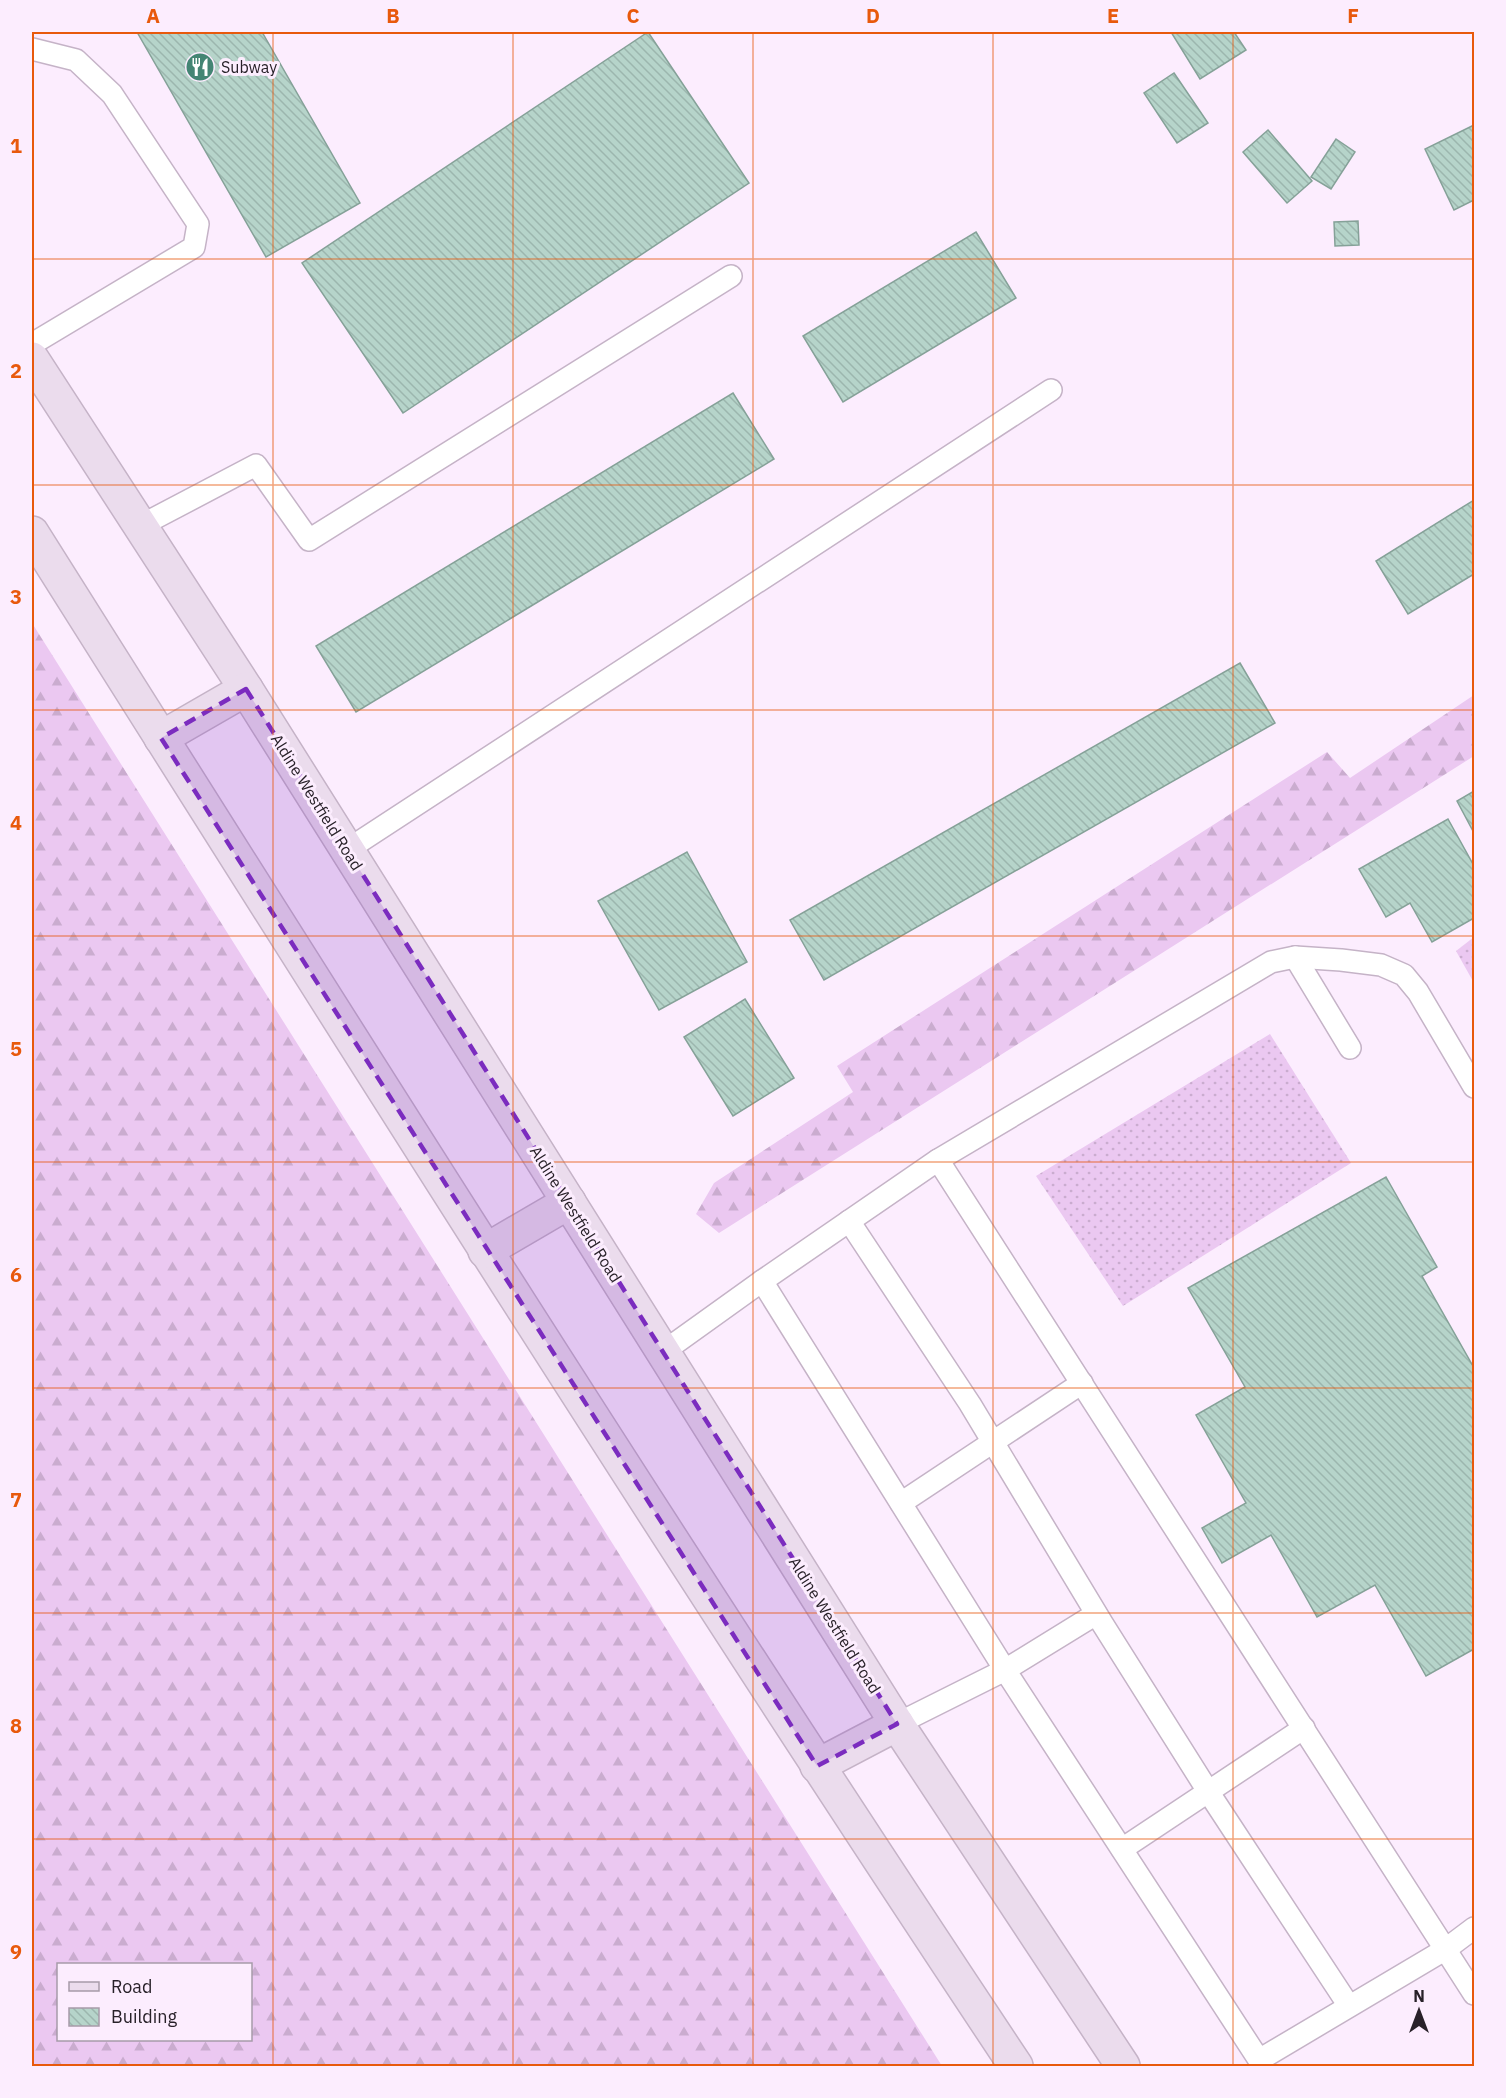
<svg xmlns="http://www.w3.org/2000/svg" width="1506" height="2098" font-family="'IBM Plex Sans',sans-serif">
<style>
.grass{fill:url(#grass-dots)}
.forest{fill:url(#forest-firs);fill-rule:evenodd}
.building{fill:url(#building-back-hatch);stroke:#85a198;stroke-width:1.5}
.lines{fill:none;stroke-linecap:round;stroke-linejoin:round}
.lane-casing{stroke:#c5b3c7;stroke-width:24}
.secondary-casing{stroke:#c5b3c7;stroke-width:36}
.lane{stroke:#fff;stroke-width:21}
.secondary{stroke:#ebdced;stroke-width:33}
.marked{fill:#7b2cbf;fill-opacity:0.2;stroke:#7b2cbf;stroke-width:4.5;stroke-dasharray:12 8;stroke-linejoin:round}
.grid{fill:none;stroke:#e8590c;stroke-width:1.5;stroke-opacity:0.55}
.labels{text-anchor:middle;stroke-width:6;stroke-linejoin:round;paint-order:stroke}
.poi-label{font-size:16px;fill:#282129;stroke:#fcedfe;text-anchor:start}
.street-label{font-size:16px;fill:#282129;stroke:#fcedfe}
.neatline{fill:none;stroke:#e8590c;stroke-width:2}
.grid-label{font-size:20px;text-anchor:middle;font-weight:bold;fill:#e8590c}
</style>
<defs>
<pattern id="grass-dots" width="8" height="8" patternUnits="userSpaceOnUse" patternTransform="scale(1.5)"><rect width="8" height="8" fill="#ebc8f1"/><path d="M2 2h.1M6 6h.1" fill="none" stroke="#caaccf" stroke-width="1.8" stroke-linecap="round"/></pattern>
<pattern id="forest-firs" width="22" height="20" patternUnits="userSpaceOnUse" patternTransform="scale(1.5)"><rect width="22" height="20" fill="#ebc8f1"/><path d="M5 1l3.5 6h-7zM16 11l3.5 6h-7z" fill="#caaccf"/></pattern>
<pattern id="building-back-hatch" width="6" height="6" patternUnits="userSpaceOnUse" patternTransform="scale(1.5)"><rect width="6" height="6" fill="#b6d4ca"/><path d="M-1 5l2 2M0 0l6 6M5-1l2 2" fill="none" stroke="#9cb6ae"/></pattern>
</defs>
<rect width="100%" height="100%" fill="#fcedfe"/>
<g class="grass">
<polygon points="1474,937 1474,983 1456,951"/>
<polygon points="1270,1034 1351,1163 1123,1306 1036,1176"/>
</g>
<g class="forest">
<path d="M 32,623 L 942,2066 L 32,2066 ZM 58,1964 L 250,1964 L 250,2040 L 58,2040 Z"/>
<polygon points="1474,695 1474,756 719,1233 696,1214 714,1183 853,1092 837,1066 1327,752 1350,778"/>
</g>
<g class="building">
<polygon points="137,32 262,32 360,203 266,257"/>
<polygon points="648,32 749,183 403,413 302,263"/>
<polygon points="1171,32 1234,32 1246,50 1200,79"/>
<polygon points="1174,73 1208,123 1177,143 1144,93"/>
<polygon points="1474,125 1474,200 1454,210 1425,149"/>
<polygon points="1268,130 1312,181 1287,203 1243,152"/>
<polygon points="1336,139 1355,152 1331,189 1311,177"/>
<polygon points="1358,221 1359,245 1335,246 1334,222"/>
<polygon points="976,232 1016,298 843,402 803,336"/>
<polygon points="733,393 774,459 356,712 316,646"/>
<polygon points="1474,500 1474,574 1408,614 1376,561"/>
<polygon points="1240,663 1275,723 824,980 790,920"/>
<polygon points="1474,791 1474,833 1457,801"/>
<polygon points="1448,819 1474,866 1474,918 1432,942 1410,903 1386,917 1359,869"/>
<polygon points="687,852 747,962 659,1010 598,901"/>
<polygon points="745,999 794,1078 733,1116 684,1037"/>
<polygon points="1386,1177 1437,1267 1422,1276 1474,1368 1474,1649 1426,1676 1375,1585 1317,1617 1271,1535 1222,1563 1202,1528 1246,1503 1196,1415 1245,1387 1188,1288"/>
</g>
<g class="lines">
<g class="lane-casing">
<g id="lane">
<polyline points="32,49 76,60 112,94 198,224 194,247 32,344"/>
<polyline points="140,526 256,465 309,540 731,276"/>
<polyline points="347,850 1051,390"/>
<polyline points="1295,957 1350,1048"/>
<polyline points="938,1160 1271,962 1295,957 1341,960 1381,965 1404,975 1418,992 1474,1087"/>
<polyline points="849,1221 970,1404 1102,1623 1211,1796 1349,2006"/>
<polyline points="762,1281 938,1160 1474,1994"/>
<polyline points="663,1352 762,1281 1005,1670 897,1724"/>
<polyline points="901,1503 1082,1383"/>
<polyline points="1096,1614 1005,1670 1259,2060 1446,1949 1474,1928"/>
<polyline points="1122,1849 1304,1728"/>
</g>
</g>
<g class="secondary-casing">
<g id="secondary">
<polyline points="32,359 246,689 897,1724 1123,2066"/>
<path d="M 32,533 C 356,1047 680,1561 1016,2066"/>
<polyline points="161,738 246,689"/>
<polyline points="485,1251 569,1202"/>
<polyline points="817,1766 897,1724"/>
</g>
</g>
<use href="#lane" class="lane"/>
<use href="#secondary" class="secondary"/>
</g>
<path class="marked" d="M 246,689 L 897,1724 L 817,1766 L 161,738 Z"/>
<path class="grid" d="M 273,32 L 273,2066M 513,32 L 513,2066M 753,32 L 753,2066M 993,32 L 993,2066M 1233,32 L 1233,2066M 32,259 L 1474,259M 32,485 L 1474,485M 32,710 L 1474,710M 32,936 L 1474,936M 32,1162 L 1474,1162M 32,1388 L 1474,1388M 32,1613 L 1474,1613M 32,1839 L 1474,1839"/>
<defs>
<g id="restaurant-disc" transform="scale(1.5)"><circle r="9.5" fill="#448574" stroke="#fcedfe"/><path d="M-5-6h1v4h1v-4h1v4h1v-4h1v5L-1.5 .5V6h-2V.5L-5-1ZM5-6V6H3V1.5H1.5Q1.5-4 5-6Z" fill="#fff"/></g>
</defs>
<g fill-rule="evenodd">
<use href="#restaurant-disc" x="200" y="67"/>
</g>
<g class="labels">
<g class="poi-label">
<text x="221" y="73">Subway</text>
</g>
<g class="street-label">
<text transform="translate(317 802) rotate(58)" y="6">Aldine Westfield Road</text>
<text transform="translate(576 1214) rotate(58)" y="6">Aldine Westfield Road</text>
<text transform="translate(835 1625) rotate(58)" y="6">Aldine Westfield Road</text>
</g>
</g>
<rect width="1506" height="2098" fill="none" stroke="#fcedfe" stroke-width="66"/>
<rect x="57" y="1963" width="195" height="78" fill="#fcedfe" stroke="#a79ba9" stroke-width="1.5"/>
<rect x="69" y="1982" width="30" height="9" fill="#ebdced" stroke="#a79ba9" stroke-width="1.5"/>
<text x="111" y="1993" font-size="18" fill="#282129">Road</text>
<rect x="69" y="2008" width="30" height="18" fill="url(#building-back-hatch)" stroke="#a79ba9" stroke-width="1.5"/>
<text x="111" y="2023" font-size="18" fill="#282129">Building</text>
<g transform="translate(1419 2011)" stroke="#fcedfe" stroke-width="4.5" paint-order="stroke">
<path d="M0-4.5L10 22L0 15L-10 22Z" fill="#282129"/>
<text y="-9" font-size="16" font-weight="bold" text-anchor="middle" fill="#282129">N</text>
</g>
<rect x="33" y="33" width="1440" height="2032" class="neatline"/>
<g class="grid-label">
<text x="153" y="23">A</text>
<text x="393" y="23">B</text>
<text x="633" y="23">C</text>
<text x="873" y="23">D</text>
<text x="1113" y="23">E</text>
<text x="1353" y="23">F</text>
<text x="16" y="153">1</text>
<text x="16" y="378">2</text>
<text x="16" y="604">3</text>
<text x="16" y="830">4</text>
<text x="16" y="1056">5</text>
<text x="16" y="1282">6</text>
<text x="16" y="1507">7</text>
<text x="16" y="1733">8</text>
<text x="16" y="1959">9</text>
</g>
</svg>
